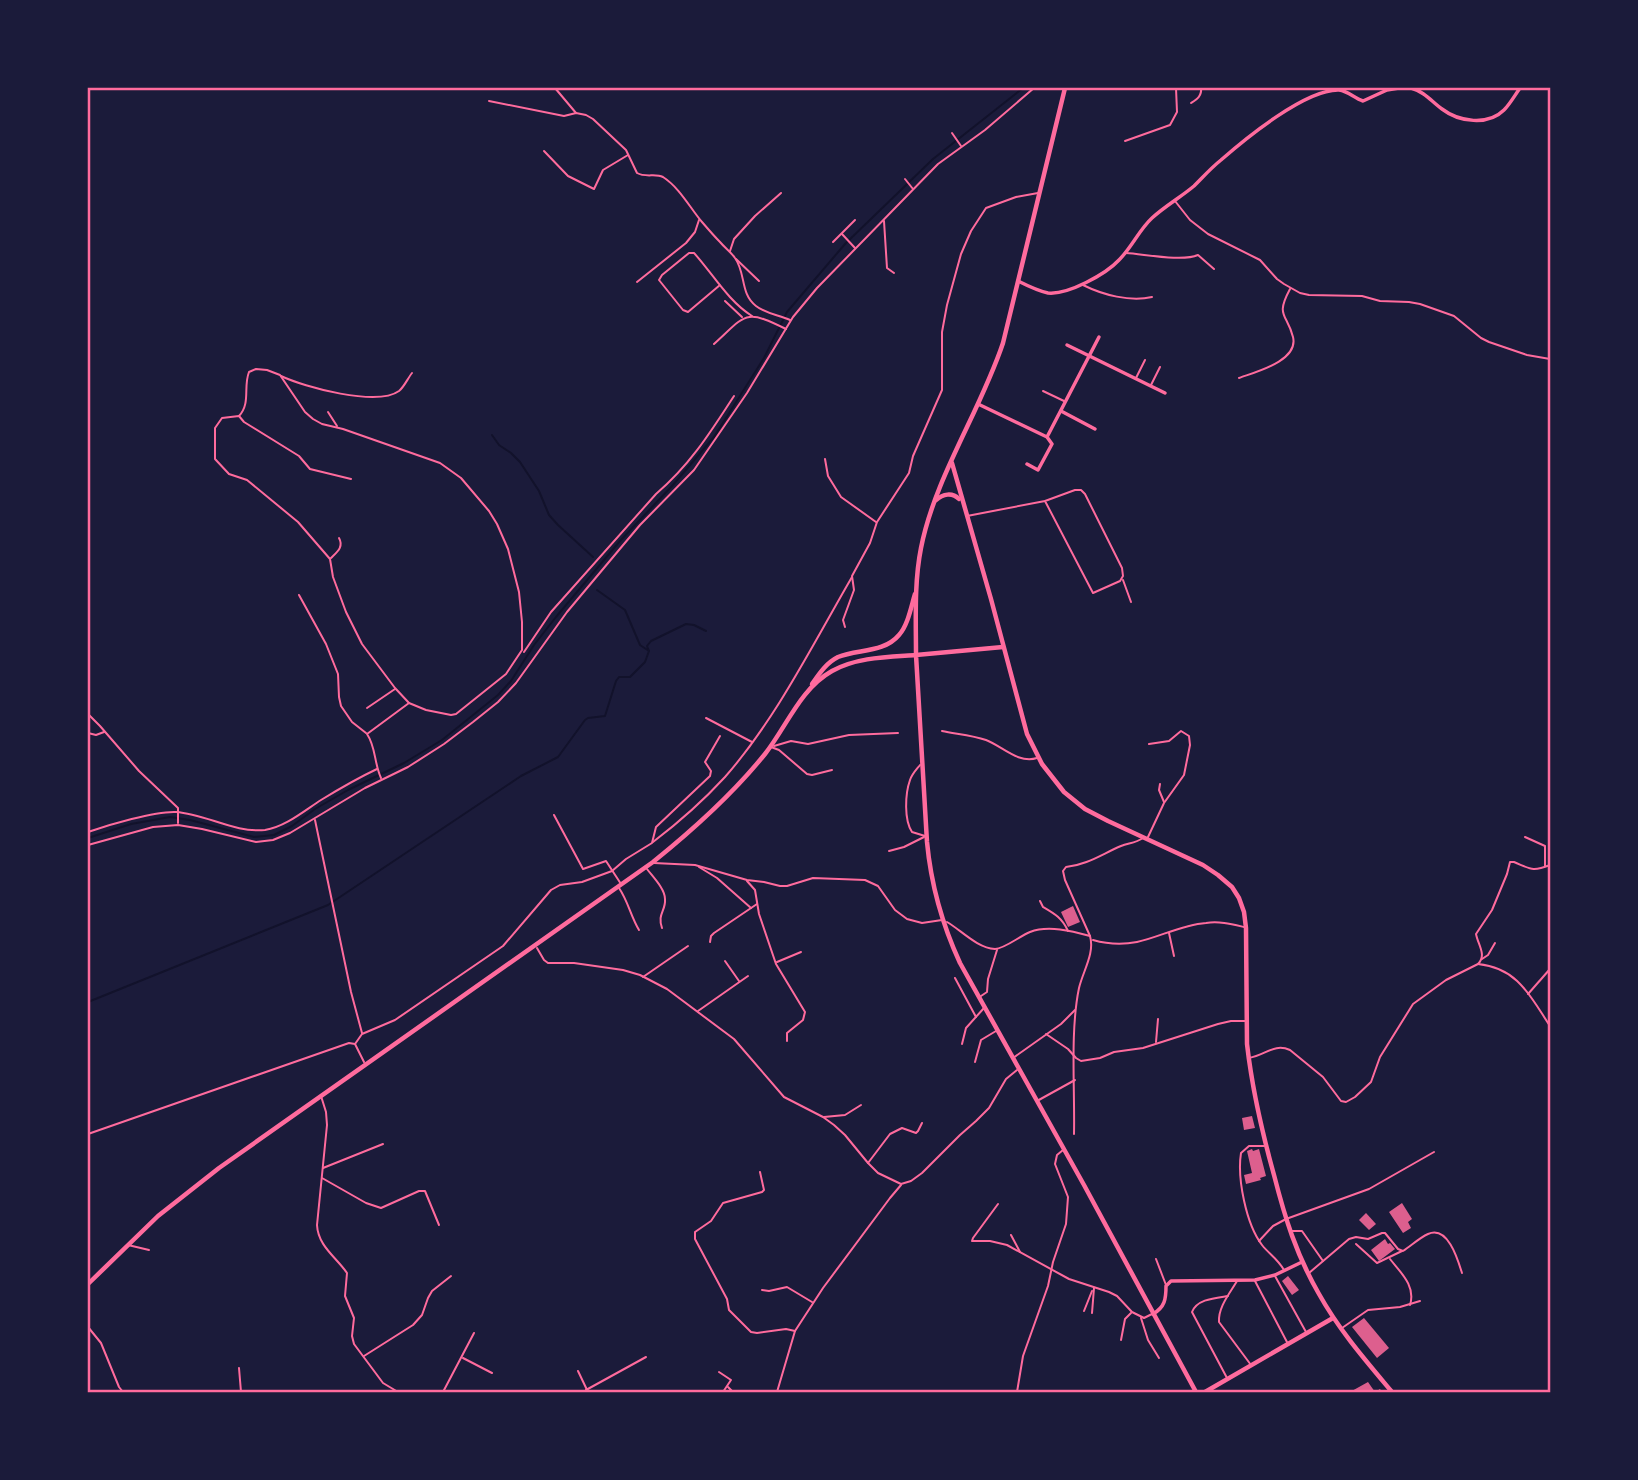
<svg xmlns="http://www.w3.org/2000/svg" width="1638" height="1480" font-family="'Fira Sans Condensed',sans-serif">
<style>
.lines{fill:none;stroke-linecap:round;stroke-linejoin:round}
.stream{stroke:#12122b;stroke-width:2}
.building{fill:#dd5f8e}
.service{stroke:#ff6b9d;stroke-width:2}
.minor{stroke:#ff6b9d;stroke-width:3.5}
.tertiary{stroke:#ff6b9d;stroke-width:4.5}
.neatline{fill:none;stroke:#ff6b9d;stroke-width:2.5}
</style>
<rect width="100%" height="100%" fill="#1b1b3a"/>
<g class="lines">
<g class="stream">
<polyline points="492,435 499,445 511,453 520,462 539,491 549,515 558,525 593,557"/>
<polyline points="597,590 625,610 640,645 649,651"/>
<polyline points="88,838 131,824 170,817 190,820 254,837 274,835 292,826 315,809 348,790 404,763 442,740 498,695 511,681 534,645 556,617 620,541 672,486 714,437 764,358 787,312 845,244 933,159 1023,88"/>
<polyline points="88,1002 328,905 521,776 558,757 585,720 588,718 605,716 616,681 619,677 630,677 645,662 649,651 647,646 651,641 686,624 694,625 706,631"/>
</g>
</g>
<g class="building">
<polygon points="1073,906 1080,922 1068,927 1061,912"/>
<polygon points="1252,1116 1255,1128 1244,1130 1242,1118"/>
<polygon points="1252,1149 1253,1151 1259,1149 1266,1176 1260,1178 1261,1180 1246,1184 1244,1175 1252,1173 1247,1151"/>
<polygon points="1402,1203 1412,1219 1408,1222 1411,1228 1403,1233 1389,1212"/>
<polygon points="1366,1213 1376,1224 1369,1230 1359,1220"/>
<polygon points="1385,1239 1388,1244 1390,1243 1395,1249 1379,1261 1371,1250"/>
<polygon points="1288,1276 1299,1290 1292,1295 1282,1281"/>
<polygon points="1364,1318 1389,1348 1377,1358 1352,1327"/>
<polygon points="1368,1382 1375,1392 1380,1389 1382,1392 1350,1392"/>
</g>
<g class="lines">
<g class="service">
<polyline points="555,88 576,113"/>
<path d="M 489,101 L 564,116 L 576,113 L 586,115 L 593,119 L 626,150 L 637,173 C 646,178 655,173 663,177 C 680,188 690,208 702,222 C 708,229 714,236 720,242 C 725,248 731,252 735,258 C 746,273 740,294 756,306 C 766,314 779,315 790,320"/>
<path d="M 1191,103 C 1197,99 1202,96 1201,88"/>
<polyline points="952,133 961,146"/>
<polyline points="1125,141 1170,125 1177,112 1176,88"/>
<polyline points="544,151 568,176 594,189 603,170 628,155"/>
<polyline points="905,179 913,189"/>
<polyline points="1175,201 1190,220 1208,234 1260,260 1277,279 1284,284 1300,293 1309,295 1362,296 1380,301 1409,302 1420,304 1454,316 1481,338 1489,342 1527,355 1550,359"/>
<polyline points="884,221 887,268 894,273"/>
<polyline points="842,234 855,248"/>
<polyline points="833,242 855,220"/>
<polyline points="730,251 734,239 755,216 781,193"/>
<path d="M 1126,253 C 1144,254 1182,262 1198,255 L 1214,269"/>
<polyline points="736,259 759,281"/>
<polyline points="637,282 686,243 695,232 699,220"/>
<path d="M 720,285 L 688,312 L 683,310 L 659,280 L 662,275 L 689,253 L 694,253 C 713,274 728,301 752,316"/>
<path d="M 1083,285 C 1103,295 1130,302 1152,297"/>
<polyline points="725,301 742,317"/>
<path d="M 714,344 C 746,315 744,308 786,329"/>
<path d="M 281,376 C 304,387 377,407 399,391 C 404,387 408,378 412,373"/>
<polyline points="1136,378 1145,360"/>
<path d="M 1239,378 C 1255,372 1299,361 1293,337 C 1287,313 1275,317 1290,289"/>
<polyline points="1151,385 1160,367"/>
<polyline points="1043,391 1064,401"/>
<polyline points="328,412 337,426"/>
<path d="M 239,416 C 251,403 243,387 249,372 L 256,369 L 267,370 L 280,375 L 305,412 L 313,419 L 322,424 L 343,429 L 440,463 L 461,478 L 489,511 L 497,524 L 508,549 L 519,592 L 522,622 L 522,650 L 506,674 L 456,714 L 451,715 L 426,710 L 409,703 L 367,734 C 376,747 374,763 381,778"/>
<polyline points="825,459 828,476 841,497 876,522"/>
<polyline points="351,479 310,469 299,456 244,422 239,416 222,418 215,428 215,459 229,474 247,480 298,522 330,559 333,577 346,612 362,644 395,688 409,703"/>
<polyline points="967,516 1045,501 1075,490 1081,490 1085,494 1122,568 1123,576 1120,581 1093,593 1045,501"/>
<path d="M 331,558 C 337,552 344,547 339,538"/>
<polyline points="1123,580 1131,602"/>
<polyline points="299,595 326,644 338,674 339,697 341,706 352,722 366,733"/>
<polyline points="845,627 843,620 854,590 852,576 870,543 877,522 909,473 913,456 942,390 942,332 947,305 961,254 971,231 986,208 1016,197 1038,193"/>
<polyline points="88,649 89,653 88,655"/>
<path d="M 524,652 L 551,612 L 656,494 C 690,465 710,433 734,396"/>
<polyline points="367,708 395,689"/>
<polyline points="88,714 100,726 139,771 178,808 178,823"/>
<polyline points="706,718 752,742"/>
<path d="M 942,731 C 956,734 972,735 986,740 C 1002,746 1018,764 1037,758"/>
<polyline points="88,733 96,735 104,732"/>
<polyline points="774,746 791,741 808,744 849,735 898,733"/>
<polyline points="771,747 779,750 807,774 812,775 832,770"/>
<path d="M 920,765 C 916,770 912,774 910,780 C 905,794 904,820 912,832 L 925,836"/>
<polyline points="1160,784 1159,790 1164,802"/>
<polyline points="554,815 583,869 606,861 621,884"/>
<polyline points="315,820 351,992 362,1033"/>
<path d="M 88,832 C 108,825 155,811 176,812 C 206,814 234,833 265,830 C 285,827 304,811 321,800 C 339,789 358,778 377,769"/>
<polyline points="1148,837 1164,803 1184,775 1190,745 1189,736 1181,731 1169,741 1149,744"/>
<polyline points="1525,837 1545,846 1545,866"/>
<path d="M 653,842 C 678,823 703,801 725,777 C 776,719 813,644 852,577"/>
<polyline points="88,845 153,827 178,825 202,829 256,842 273,840 290,833 365,788 408,767 444,744 473,722 498,702 516,683 567,612 624,544 640,525 694,470 747,393 793,317 817,288 938,164 985,130 1034,88"/>
<polyline points="889,851 904,847 924,837"/>
<polyline points="654,863 695,865 747,880 764,882 780,886 787,886 813,878 865,880 878,886 895,910 907,919 922,923 942,920"/>
<polyline points="699,867 717,878 751,908"/>
<path d="M 647,869 C 653,877 665,889 665,899 C 666,911 657,914 662,928"/>
<polyline points="747,881 755,890 759,914 776,964 805,1012 803,1020 787,1033 787,1041"/>
<path d="M 619,888 C 628,901 631,917 639,930"/>
<path d="M 1040,901 L 1043,907 C 1055,914 1062,918 1068,931"/>
<path d="M 947,922 C 961,930 977,948 995,949 C 1004,949 1020,936 1030,932 C 1048,925 1072,931 1090,936"/>
<polyline points="1169,933 1174,956"/>
<path d="M 1093,940 C 1107,944 1122,945 1137,942 C 1160,937 1181,925 1206,923 C 1219,921 1231,924 1244,927"/>
<polyline points="710,942 711,936 714,933 757,904"/>
<polyline points="537,948 544,960 548,963 574,963 623,970 640,975 667,989 734,1039 784,1097 823,1117 834,1125 845,1135 868,1163 878,1173 901,1184 911,1181 922,1173 960,1135 976,1121 989,1108 1006,1079 1017,1070"/>
<polyline points="1482,959 1488,955 1495,943"/>
<polyline points="725,961 739,981"/>
<polyline points="777,962 801,952"/>
<path d="M 1478,964 C 1518,968 1530,996 1550,1026"/>
<polyline points="643,977 688,946"/>
<polyline points="955,978 976,1017"/>
<polyline points="1528,994 1550,969"/>
<polyline points="981,996 987,992 988,979 997,950"/>
<polyline points="698,1011 748,976"/>
<polyline points="1046,1034 1068,1049 1076,1058 1081,1061 1100,1058 1114,1052 1143,1048 1218,1024 1231,1021 1245,1021"/>
<polyline points="1156,1042 1158,1019"/>
<polyline points="355,1044 362,1034 395,1020 503,946 551,890 560,885 582,882 612,871 626,859 652,843 656,827 710,776 711,771 705,762 720,736"/>
<polyline points="962,1044 966,1028 984,1008"/>
<polyline points="1013,1058 1061,1024 1075,1010"/>
<path d="M 1249,1058 C 1266,1055 1274,1043 1290,1050 L 1323,1077 L 1341,1101 L 1346,1102 L 1355,1097 L 1371,1082 L 1380,1057 L 1413,1004 L 1446,980 L 1478,964 C 1487,955 1478,945 1476,934 L 1492,910 L 1507,874 L 1510,862 L 1514,862 C 1531,869 1532,872 1550,865"/>
<polyline points="975,1062 981,1040 996,1031"/>
<path d="M 321,1096 L 326,1112 L 327,1125 L 317,1225 C 318,1246 336,1257 347,1273 L 345,1296 L 354,1318 L 352,1336 L 354,1344 L 383,1383 L 398,1392"/>
<polyline points="1037,1101 1075,1080"/>
<polyline points="824,1117 845,1115 861,1105"/>
<polyline points="88,1134 349,1043 355,1044 364,1062"/>
<path d="M 1074,1134 C 1075,1089 1070,1031 1079,988 C 1083,971 1095,953 1090,936 L 1065,880 L 1063,871 L 1066,867 C 1087,865 1102,854 1121,846 C 1129,843 1136,843 1143,838"/>
<path d="M 1264,1146 L 1249,1146 L 1241,1153 C 1237,1178 1246,1224 1262,1245 C 1269,1254 1277,1258 1284,1270"/>
<polyline points="868,1163 890,1134 902,1128 916,1133 918,1131 922,1123"/>
<polyline points="323,1168 383,1144"/>
<polyline points="760,1172 764,1190 762,1192 723,1203 711,1221 695,1232 695,1239 727,1299 729,1310 751,1332 757,1333 786,1329 795,1331"/>
<polyline points="322,1178 366,1203 381,1208 419,1191 425,1191 439,1225"/>
<polyline points="998,1204 973,1238 972,1241 990,1241 1007,1245 1069,1279 1109,1292 1117,1296 1132,1312 1144,1318 1152,1314"/>
<polyline points="1292,1231 1302,1231 1323,1261"/>
<polyline points="1011,1235 1020,1252"/>
<polyline points="1259,1241 1273,1226 1286,1219 1369,1189 1434,1152"/>
<polyline points="1356,1244 1377,1263 1402,1251"/>
<polyline points="128,1245 149,1250"/>
<polyline points="1156,1259 1166,1285"/>
<path d="M 1390,1259 C 1401,1273 1416,1286 1410,1305"/>
<path d="M 1309,1273 L 1349,1239 L 1356,1237 L 1368,1239 L 1382,1233 L 1385,1233 L 1398,1249 L 1403,1251 C 1411,1246 1419,1238 1428,1234 C 1448,1225 1458,1260 1462,1273"/>
<polyline points="1275,1276 1306,1332"/>
<path d="M 1237,1281 C 1230,1293 1218,1307 1219,1322 L 1251,1365"/>
<polyline points="1255,1281 1288,1344"/>
<polyline points="762,1290 769,1291 787,1287 812,1302"/>
<polyline points="1084,1311 1092,1291"/>
<polyline points="1092,1313 1094,1288"/>
<polyline points="1141,1318 1148,1340 1159,1358"/>
<polyline points="88,1327 101,1343 119,1387 123,1392"/>
<polyline points="1342,1328 1368,1310 1400,1307 1420,1301"/>
<polyline points="1121,1340 1125,1319 1131,1313"/>
<polyline points="364,1356 413,1325 422,1315 428,1298 432,1291 451,1276"/>
<polyline points="463,1358 492,1373"/>
<polyline points="239,1368 241,1392"/>
<polyline points="578,1371 588,1392"/>
<polyline points="719,1372 731,1380 723,1392"/>
<path d="M 1227,1378 L 1192,1312 C 1197,1299 1215,1298 1228,1296"/>
<polyline points="728,1387 733,1392"/>
<polyline points="586,1390 646,1357"/>
<polyline points="443,1392 474,1333"/>
<polyline points="777,1392 795,1331 823,1288 890,1198 901,1185"/>
<polyline points="1017,1392 1023,1356 1048,1286 1053,1262 1066,1224 1068,1197 1055,1164 1057,1155 1063,1150"/>
</g>
<g class="minor">
<path d="M 1411,88 C 1425,92 1431,101 1442,109 C 1459,122 1488,126 1504,110 C 1510,104 1515,95 1520,88"/>
<path d="M 1018,281 C 1028,286 1038,291 1048,293 C 1068,295 1106,274 1119,260 C 1132,247 1139,230 1152,218 C 1165,206 1181,197 1194,186 C 1203,177 1211,168 1221,160 C 1246,138 1306,89 1339,90 C 1348,91 1354,98 1363,101 L 1387,90 L 1399,88"/>
<polyline points="1067,345 1165,393"/>
<polyline points="978,404 1047,437 1052,444 1038,470 1027,464"/>
<polyline points="1061,411 1095,429"/>
<polyline points="1047,437 1099,337"/>
<path d="M 1153,1314 C 1165,1307 1166,1299 1166,1286 L 1171,1281 L 1255,1280 L 1275,1275 L 1302,1262"/>
</g>
<g class="tertiary">
<path d="M 952,463 L 991,599 L 1027,734 L 1042,764 L 1064,792 L 1085,809 L 1108,821 L 1203,865 L 1218,875 L 1232,887 L 1239,898 L 1244,912 L 1246,928 L 1247,1044 C 1252,1088 1262,1132 1274,1175 C 1285,1218 1296,1254 1319,1294 C 1339,1330 1366,1361 1392,1392"/>
<path d="M 936,500 C 943,494 952,492 959,499"/>
<path d="M 1003,647 L 916,655 L 927,842 C 931,885 942,924 960,963 L 1084,1185 L 1196,1392"/>
<path d="M 812,684 C 819,674 826,663 838,657 C 858,649 884,653 899,635 C 908,625 911,607 915,594"/>
<path d="M 88,1284 L 158,1216 L 219,1168 L 653,862 C 694,829 732,795 765,754 C 787,726 800,689 832,671 C 857,657 888,657 916,655 C 916,620 914,583 921,548 C 935,477 980,412 1003,343 L 1065,88"/>
<polyline points="1205,1392 1333,1318"/>
</g>
</g>
<rect width="1638" height="1480" fill="none" stroke="#1b1b3a" stroke-width="178"/>
<rect x="89" y="89" width="1460" height="1302" class="neatline"/>
</svg>
